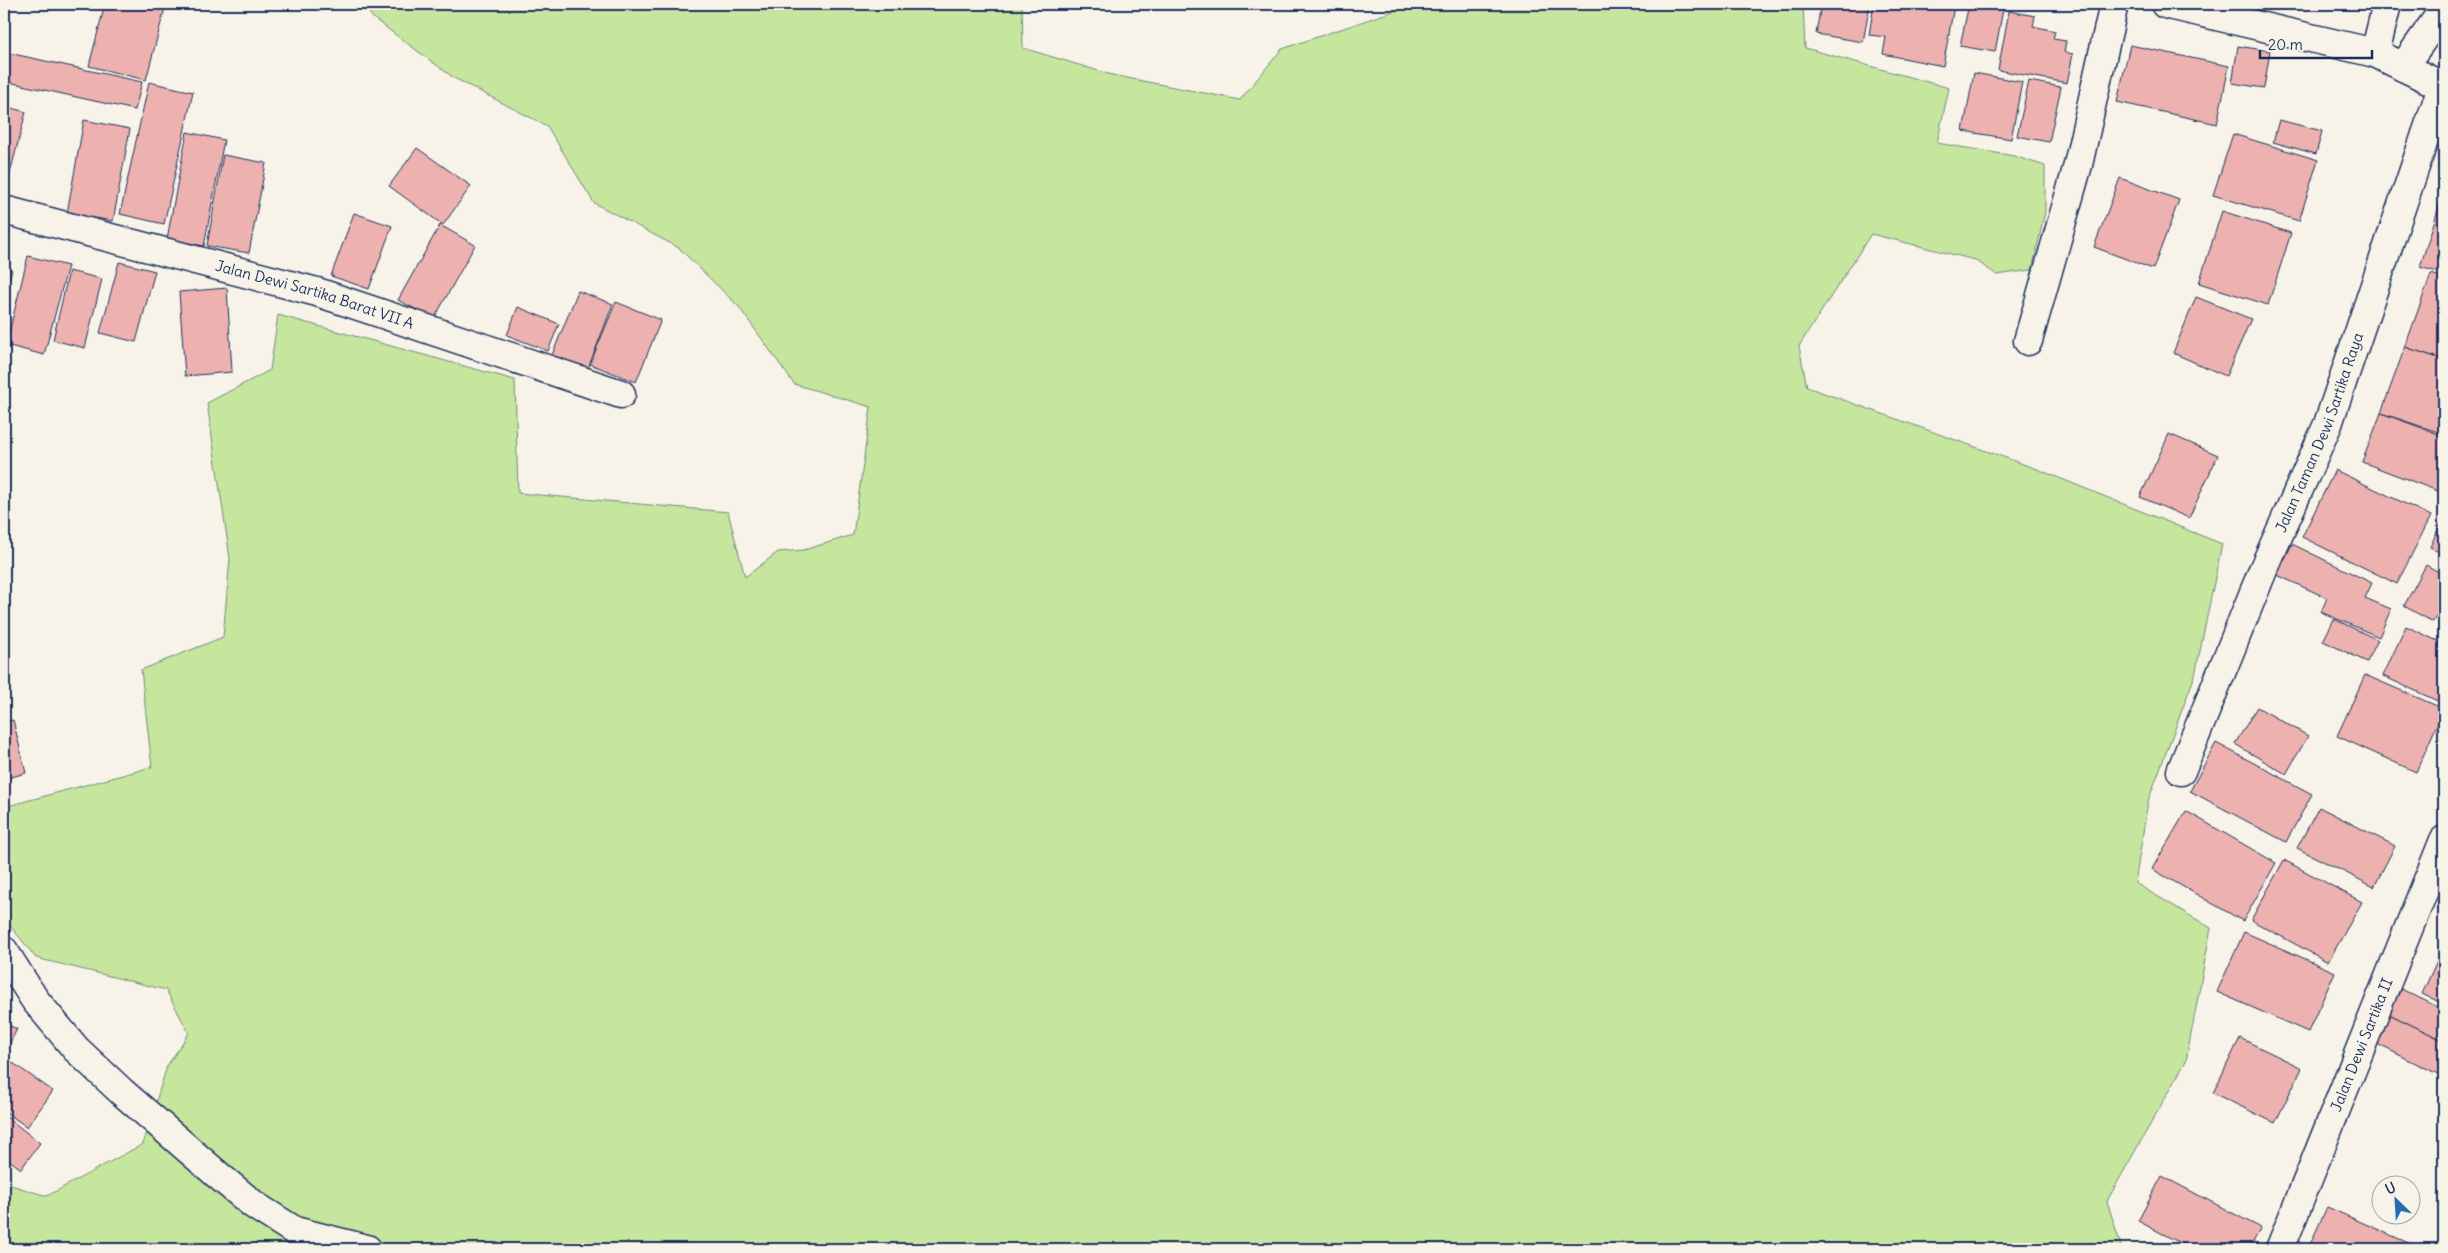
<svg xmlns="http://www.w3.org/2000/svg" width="2448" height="1253" font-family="Delius,sans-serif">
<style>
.green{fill:#c6e59d;stroke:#708a7e}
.building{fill:#edb2af;stroke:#1b2f5e}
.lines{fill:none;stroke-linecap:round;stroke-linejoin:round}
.street-casing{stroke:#1b2f5e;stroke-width:31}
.street{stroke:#f7f3e8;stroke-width:28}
.labels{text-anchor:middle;stroke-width:4;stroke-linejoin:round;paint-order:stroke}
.street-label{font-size:15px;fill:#1b2f5e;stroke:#f7f3e8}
</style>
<rect width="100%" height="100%" fill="#f7f3e8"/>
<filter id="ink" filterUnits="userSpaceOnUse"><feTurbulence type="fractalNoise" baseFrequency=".02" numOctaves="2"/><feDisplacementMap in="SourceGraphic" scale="10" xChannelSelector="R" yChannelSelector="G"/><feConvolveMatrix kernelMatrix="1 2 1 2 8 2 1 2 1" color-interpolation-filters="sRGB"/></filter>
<g filter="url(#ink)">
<polygon class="green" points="363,4 1022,4 1023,48 1112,75 1240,100 1282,49 1414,4 1803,4 1805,48 1949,88 1937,143 2014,156 2045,166 2045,212 2032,270 1997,275 1975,260 1871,234 1799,346 1807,387 2037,469 2222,544 2195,675 2148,801 2135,883 2211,928 2186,1061 2107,1201 2122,1249 4,1249 4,1183 47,1196 143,1144 167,1066 189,1033 166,990 36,958 4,918 4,807 152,767 141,670 223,637 230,558 207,403 270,370 278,315 515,380 518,493 728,512 745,577 778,552 804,550 853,535 871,407 794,384 739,307 679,248 594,203 547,126 454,78 373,18"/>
<g class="building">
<polygon points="105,4 166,4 146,80 89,66"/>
<polygon points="1821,4 1870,4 1863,42 1816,34"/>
<polygon points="1874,4 1954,6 1943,66 1883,54 1886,37 1869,35"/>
<polygon points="1969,4 2004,4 1995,52 1960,46"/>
<polygon points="2009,11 2035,16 2033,26 2055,31 2053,39 2066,41 2064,52 2073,54 2067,83 1998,70"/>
<polygon points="2130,45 2229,66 2217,124 2117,102"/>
<polygon points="2238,46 2270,51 2264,88 2232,83"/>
<polygon points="4,52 142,82 135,110 4,81"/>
<polygon points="1974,73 2022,82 2011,139 1963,131"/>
<polygon points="2029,81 2061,87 2049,142 2017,136"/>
<polygon points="149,82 193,92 164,224 120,214"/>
<polygon points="4,106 26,112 4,196"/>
<polygon points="84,120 130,129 113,221 67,213"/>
<polygon points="2279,120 2322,131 2316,154 2273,142"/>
<polygon points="187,132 224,140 204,246 167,239"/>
<polygon points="2233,134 2318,160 2299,221 2213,195"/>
<polygon points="417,148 471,186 443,225 389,186"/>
<polygon points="223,155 266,163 249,253 207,246"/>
<polygon points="2120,178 2179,200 2153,269 2094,247"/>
<polygon points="2442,197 2444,198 2444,274 2420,267"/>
<polygon points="2222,211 2291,233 2268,305 2199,283"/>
<polygon points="354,213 392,226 369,289 331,276"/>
<polygon points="440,225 475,245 434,319 398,300"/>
<polygon points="28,256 68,266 44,355 6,345"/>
<polygon points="119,262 155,271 136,342 100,333"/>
<polygon points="4,267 12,270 4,293"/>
<polygon points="69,271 102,279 85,348 53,340"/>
<polygon points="2431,274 2444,278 2444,360 2405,347"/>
<polygon points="227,288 232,372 185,376 179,292"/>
<polygon points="578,291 613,304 586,374 550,360"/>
<polygon points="2196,297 2251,319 2226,376 2173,353"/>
<polygon points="616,302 661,320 636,382 590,364"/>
<polygon points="518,307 559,324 548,351 507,335"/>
<polygon points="2405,347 2444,360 2444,434 2381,413"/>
<polygon points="2381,413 2444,436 2443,493 2362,462"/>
<polygon points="2169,434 2218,455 2189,518 2140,497"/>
<polygon points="2335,470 2431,516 2397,584 2302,537"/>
<polygon points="2444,516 2444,553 2430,547"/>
<polygon points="2292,544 2372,583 2365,598 2391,609 2379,637 2321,612 2327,598 2277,575"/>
<polygon points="2426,565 2444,575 2444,601 2433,622 2404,606"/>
<polygon points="2334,619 2378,640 2367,662 2323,641"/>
<polygon points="2406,626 2444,644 2444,704 2383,676"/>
<polygon points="2365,675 2444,709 2416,772 2337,736"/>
<polygon points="2257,707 2308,736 2286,774 2235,744"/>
<polygon points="13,720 26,773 4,779 4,722"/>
<polygon points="2216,743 2312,794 2286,842 2190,791"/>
<polygon points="2319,807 2395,846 2374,887 2297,848"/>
<polygon points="2186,811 2276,863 2243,921 2152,869"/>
<polygon points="2284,860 2362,902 2328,962 2251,920"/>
<polygon points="2244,932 2335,972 2308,1032 2217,992"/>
<polygon points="2444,945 2444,1004 2422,994"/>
<polygon points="2401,989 2444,1010 2444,1041 2389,1014"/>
<polygon points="2389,1014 2444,1041 2444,1077 2375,1043"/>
<polygon points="4,1023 17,1029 4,1055"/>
<polygon points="2240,1038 2302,1068 2275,1123 2213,1093"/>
<polygon points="10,1061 53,1091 27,1127 4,1111 4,1070"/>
<polygon points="4,1115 40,1143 21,1169 4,1156"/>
<polygon points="2162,1176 2261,1228 2249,1249 2192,1249 2138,1221"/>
<polygon points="2327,1207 2422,1249 2308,1249"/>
</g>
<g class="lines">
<g class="street-casing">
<g id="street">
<polyline points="2165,4 2375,53 2444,87"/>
<polyline points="2375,53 2387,4"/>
<polyline points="2403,67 2444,9"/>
<path id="s1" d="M 4,210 L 317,292 L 621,394"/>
<polyline points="2028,341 2078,165 2114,4"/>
<path id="s2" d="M 2181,771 L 2263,570 L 2328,424 L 2444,81"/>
<polyline points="4,951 35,1000 76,1049 122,1092 219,1176 254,1205 295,1231 367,1249"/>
<path id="s3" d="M 2280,1249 L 2444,840"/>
</g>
</g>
<use href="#street" class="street"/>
</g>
</g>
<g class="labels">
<g class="street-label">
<text dy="5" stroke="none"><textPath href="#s1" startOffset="322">Jalan Dewi Sartika Barat VII A</textPath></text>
<text dy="5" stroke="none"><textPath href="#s2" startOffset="366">Jalan Taman Dewi Sartika Raya</textPath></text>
<text dy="5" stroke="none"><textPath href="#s3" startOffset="220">Jalan Dewi Sartika II</textPath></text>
</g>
</g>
<rect width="2448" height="1253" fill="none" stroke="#f7f3e8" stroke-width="20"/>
<rect x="10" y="10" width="2428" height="1233" fill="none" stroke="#1b2f5e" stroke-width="2" filter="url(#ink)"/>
<g transform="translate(2396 1200) rotate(335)"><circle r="24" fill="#f7f3e8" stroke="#9fa5b1"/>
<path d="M0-4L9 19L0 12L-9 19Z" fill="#1f6fb2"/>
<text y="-8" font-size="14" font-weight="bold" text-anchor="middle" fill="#1b2f5e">U</text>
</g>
<path d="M2260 50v8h112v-8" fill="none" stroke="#1b2f5e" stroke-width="2.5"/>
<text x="2268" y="50" font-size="15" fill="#1b2f5e" stroke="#f7f3e8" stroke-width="4" paint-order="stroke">20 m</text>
</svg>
